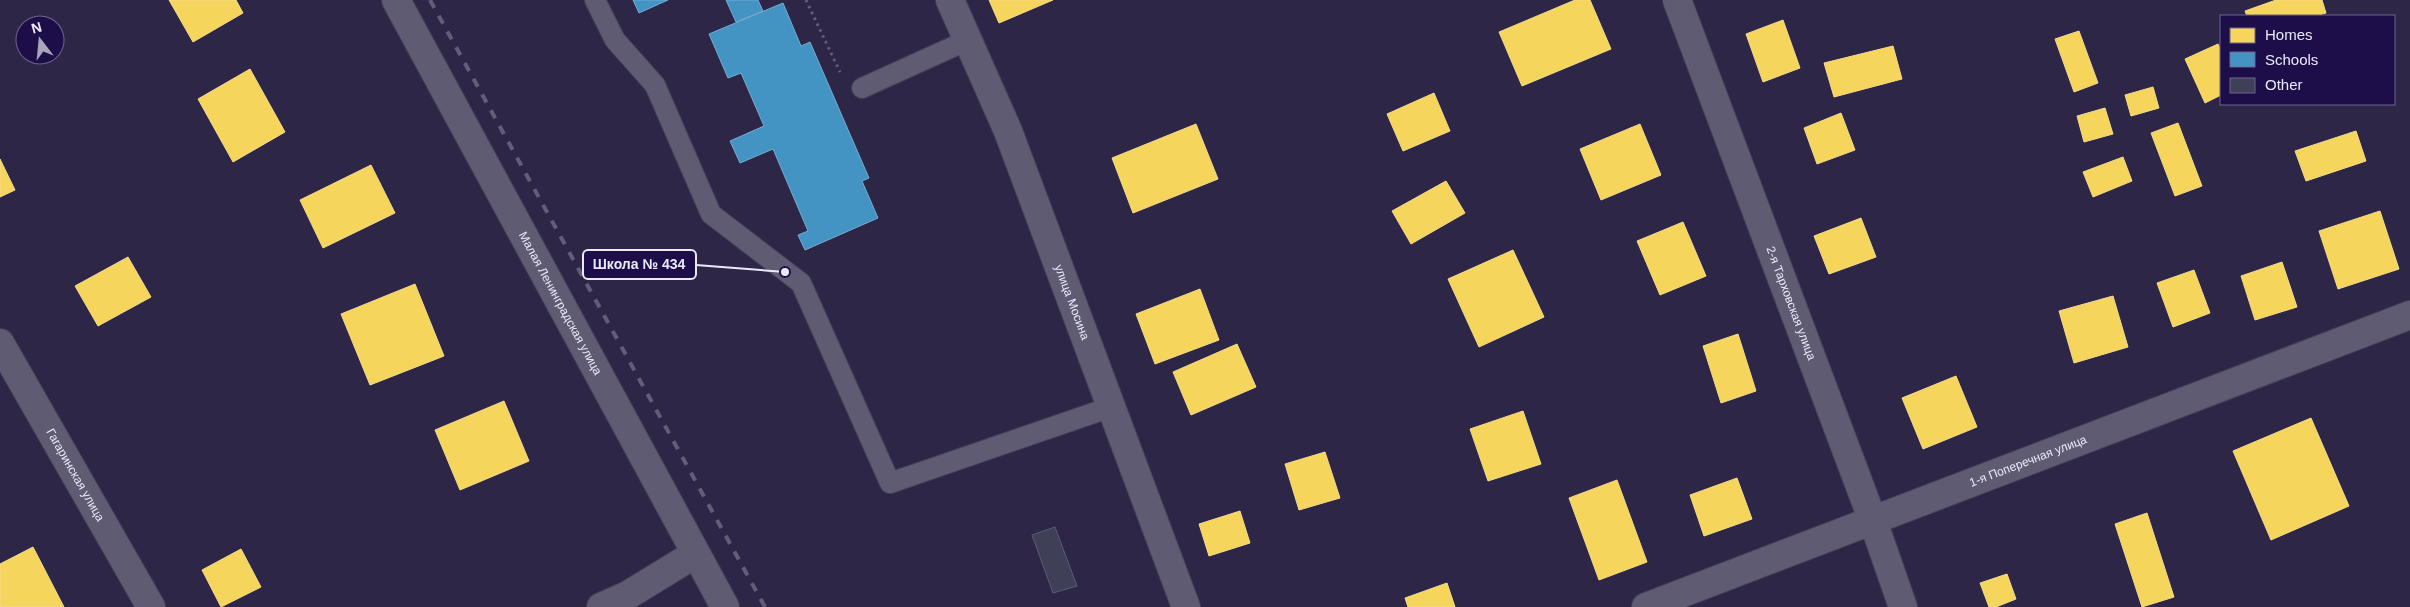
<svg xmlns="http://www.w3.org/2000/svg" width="2410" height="607" font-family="Arial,sans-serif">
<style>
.homes{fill:#f6d55c;stroke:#f3db8b}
.schools{fill:#4393c3;stroke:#75add4}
.building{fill:#3f3f58;stroke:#5b5c77}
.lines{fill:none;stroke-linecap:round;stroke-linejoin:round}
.lane-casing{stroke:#454058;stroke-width:22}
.street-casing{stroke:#454058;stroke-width:30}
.secondary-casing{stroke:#454058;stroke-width:30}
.path{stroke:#635f75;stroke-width:3;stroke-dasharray:2.5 4;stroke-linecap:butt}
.lane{stroke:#5e5b72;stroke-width:20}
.street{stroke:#5e5b72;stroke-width:28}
.secondary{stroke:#5e5b72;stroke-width:28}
.rail{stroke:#635e77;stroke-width:4;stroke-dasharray:9 9;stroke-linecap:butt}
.labels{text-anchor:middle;stroke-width:5;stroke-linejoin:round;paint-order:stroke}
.street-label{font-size:12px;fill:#ebeafa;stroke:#1d0d48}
.leader{fill:none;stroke:#ebeafa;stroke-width:2}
.callout-dot{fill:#ebeafa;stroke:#1d0d48;stroke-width:2}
.callout{fill:#1d0d48;stroke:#ebeafa;stroke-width:2}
.callout-label{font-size:14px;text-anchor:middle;font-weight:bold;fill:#ebeafa}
</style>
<rect width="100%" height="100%" fill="#2d2647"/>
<g class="homes">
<polygon points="169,0 236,0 243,13 193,42"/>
<polygon points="989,0 1053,0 999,23"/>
<polygon points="1575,0 1590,0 1611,49 1522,86 1499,32"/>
<polygon points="2276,0 2322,0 2326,13 2315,16 2247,16 2245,11"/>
<polygon points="1783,20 1800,68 1763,82 1746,34"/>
<polygon points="2079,31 2098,83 2074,92 2055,39"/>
<polygon points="2218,44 2221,50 2221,95 2205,103 2185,59"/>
<polygon points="1893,46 1902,79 1834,97 1824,63"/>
<polygon points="250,69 285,132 233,162 198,99"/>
<polygon points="2153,87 2159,108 2131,116 2125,95"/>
<polygon points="1434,93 1450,131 1403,151 1387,114"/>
<polygon points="2105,108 2113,134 2084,142 2077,116"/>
<polygon points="1841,113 1855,150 1817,164 1804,128"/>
<polygon points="2178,123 2202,186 2175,196 2151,133"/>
<polygon points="1196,124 1218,179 1133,213 1112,158"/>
<polygon points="1640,124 1661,175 1601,200 1580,149"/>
<polygon points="2356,131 2366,161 2306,181 2295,151"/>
<polygon points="2123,157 2132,181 2093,197 2083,172"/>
<polygon points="0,159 15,190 0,197"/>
<polygon points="371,165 395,213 323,248 300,200"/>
<polygon points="1446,181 1465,213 1411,244 1392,211"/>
<polygon points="2380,211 2399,269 2338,289 2319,231"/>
<polygon points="1861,218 1876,257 1829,274 1814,236"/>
<polygon points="1683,222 1706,276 1660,295 1637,241"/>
<polygon points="1513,250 1544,317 1479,347 1448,279"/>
<polygon points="128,257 151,297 98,326 75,286"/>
<polygon points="2282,262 2297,307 2255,320 2241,276"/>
<polygon points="2194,270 2210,313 2173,327 2157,283"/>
<polygon points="415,284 444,356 370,385 341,314"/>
<polygon points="1200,289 1219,340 1155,364 1136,314"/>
<polygon points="2113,296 2128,347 2074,363 2059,311"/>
<polygon points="1738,334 1756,391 1721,403 1703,346"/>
<polygon points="1237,344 1256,387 1191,415 1173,372"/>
<polygon points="1956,376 1977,427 1923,449 1902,398"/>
<polygon points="504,401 529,461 460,490 435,430"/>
<polygon points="1523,411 1541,464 1488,481 1470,429"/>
<polygon points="2311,418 2349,506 2271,540 2233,451"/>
<polygon points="1325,452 1340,498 1299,510 1285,464"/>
<polygon points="1737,478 1752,519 1704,536 1690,495"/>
<polygon points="1617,480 1647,562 1599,580 1569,498"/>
<polygon points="1240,511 1250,543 1209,556 1199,524"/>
<polygon points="2147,513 2174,597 2142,607 2115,524"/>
<polygon points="33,547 64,607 0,607 0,564"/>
<polygon points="241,549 261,587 221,607 202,570"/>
<polygon points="2007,574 2016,599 1996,607 1989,607 1980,583"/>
<polygon points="1447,583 1455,607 1408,607 1405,598"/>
</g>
<g class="schools">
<polygon points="633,0 668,0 639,13"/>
<polygon points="726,0 758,0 763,11 736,22"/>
<polygon points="783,3 801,46 810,42 869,178 862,181 878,218 805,250 798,235 808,231 773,149 740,163 730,141 764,126 741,73 728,78 709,34"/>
</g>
<polygon class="building" points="1055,527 1077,586 1053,593 1032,535"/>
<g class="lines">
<g class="lane-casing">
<g id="lane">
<polyline points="595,0 615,40 655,85 711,214 801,283 890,483 1111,407"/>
<polyline points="862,88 968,40"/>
</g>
</g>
<g class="street-casing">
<g id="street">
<path id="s1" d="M 396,0 L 725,607"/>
<path id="s2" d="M 1677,0 L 1873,521 L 1903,607"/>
<path id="s3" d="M 0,343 L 151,607"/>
<polyline points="601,607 628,595 695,554"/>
<path id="s4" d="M 1646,607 L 2410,315"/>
</g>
</g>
<g class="secondary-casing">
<g id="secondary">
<path id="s5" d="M 950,0 L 1008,131 L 1186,607"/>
</g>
</g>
<polyline class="path" points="806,0 840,72"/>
<use href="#lane" class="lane"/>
<use href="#street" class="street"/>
<use href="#secondary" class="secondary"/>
<polyline class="rail" points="430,0 765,607"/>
</g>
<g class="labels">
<g class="street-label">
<text dy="4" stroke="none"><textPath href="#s5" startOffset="326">улица Мосина</textPath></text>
<text dy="4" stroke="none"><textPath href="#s2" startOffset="324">2-я Тарховская улица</textPath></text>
<text dy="4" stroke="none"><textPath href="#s1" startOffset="345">Малая Ленинградская улица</textPath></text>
<text dy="4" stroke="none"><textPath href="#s4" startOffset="409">1-я Поперечная улица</textPath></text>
<text dy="4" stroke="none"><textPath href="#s3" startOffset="152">Гагаринская улица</textPath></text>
</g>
</g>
<path class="leader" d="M785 272L696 265"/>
<circle class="callout-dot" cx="785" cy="272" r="5"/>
<rect class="callout" x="583" y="250" width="113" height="29" rx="5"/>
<g class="callout-label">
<text x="639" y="269">Школа № 434</text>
</g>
<rect x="2220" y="15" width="175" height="90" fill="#1d0d48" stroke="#6f658f"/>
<rect x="2230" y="28" width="25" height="15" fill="#f6d55c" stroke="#6f658f"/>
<text x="2265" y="40" font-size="15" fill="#ebeafa">Homes</text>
<rect x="2230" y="52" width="25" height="15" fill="#4393c3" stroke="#6f658f"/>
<text x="2265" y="65" font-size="15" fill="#ebeafa">Schools</text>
<rect x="2230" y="78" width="25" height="15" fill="#3f3f58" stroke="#6f658f"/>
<text x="2265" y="90" font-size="15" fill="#ebeafa">Other</text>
<g transform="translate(40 40) rotate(344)"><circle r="24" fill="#1d0d48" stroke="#6f658f"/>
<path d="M0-4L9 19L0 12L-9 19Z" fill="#a8a5bb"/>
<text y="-8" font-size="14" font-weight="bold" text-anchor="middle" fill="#ebeafa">N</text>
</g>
</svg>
